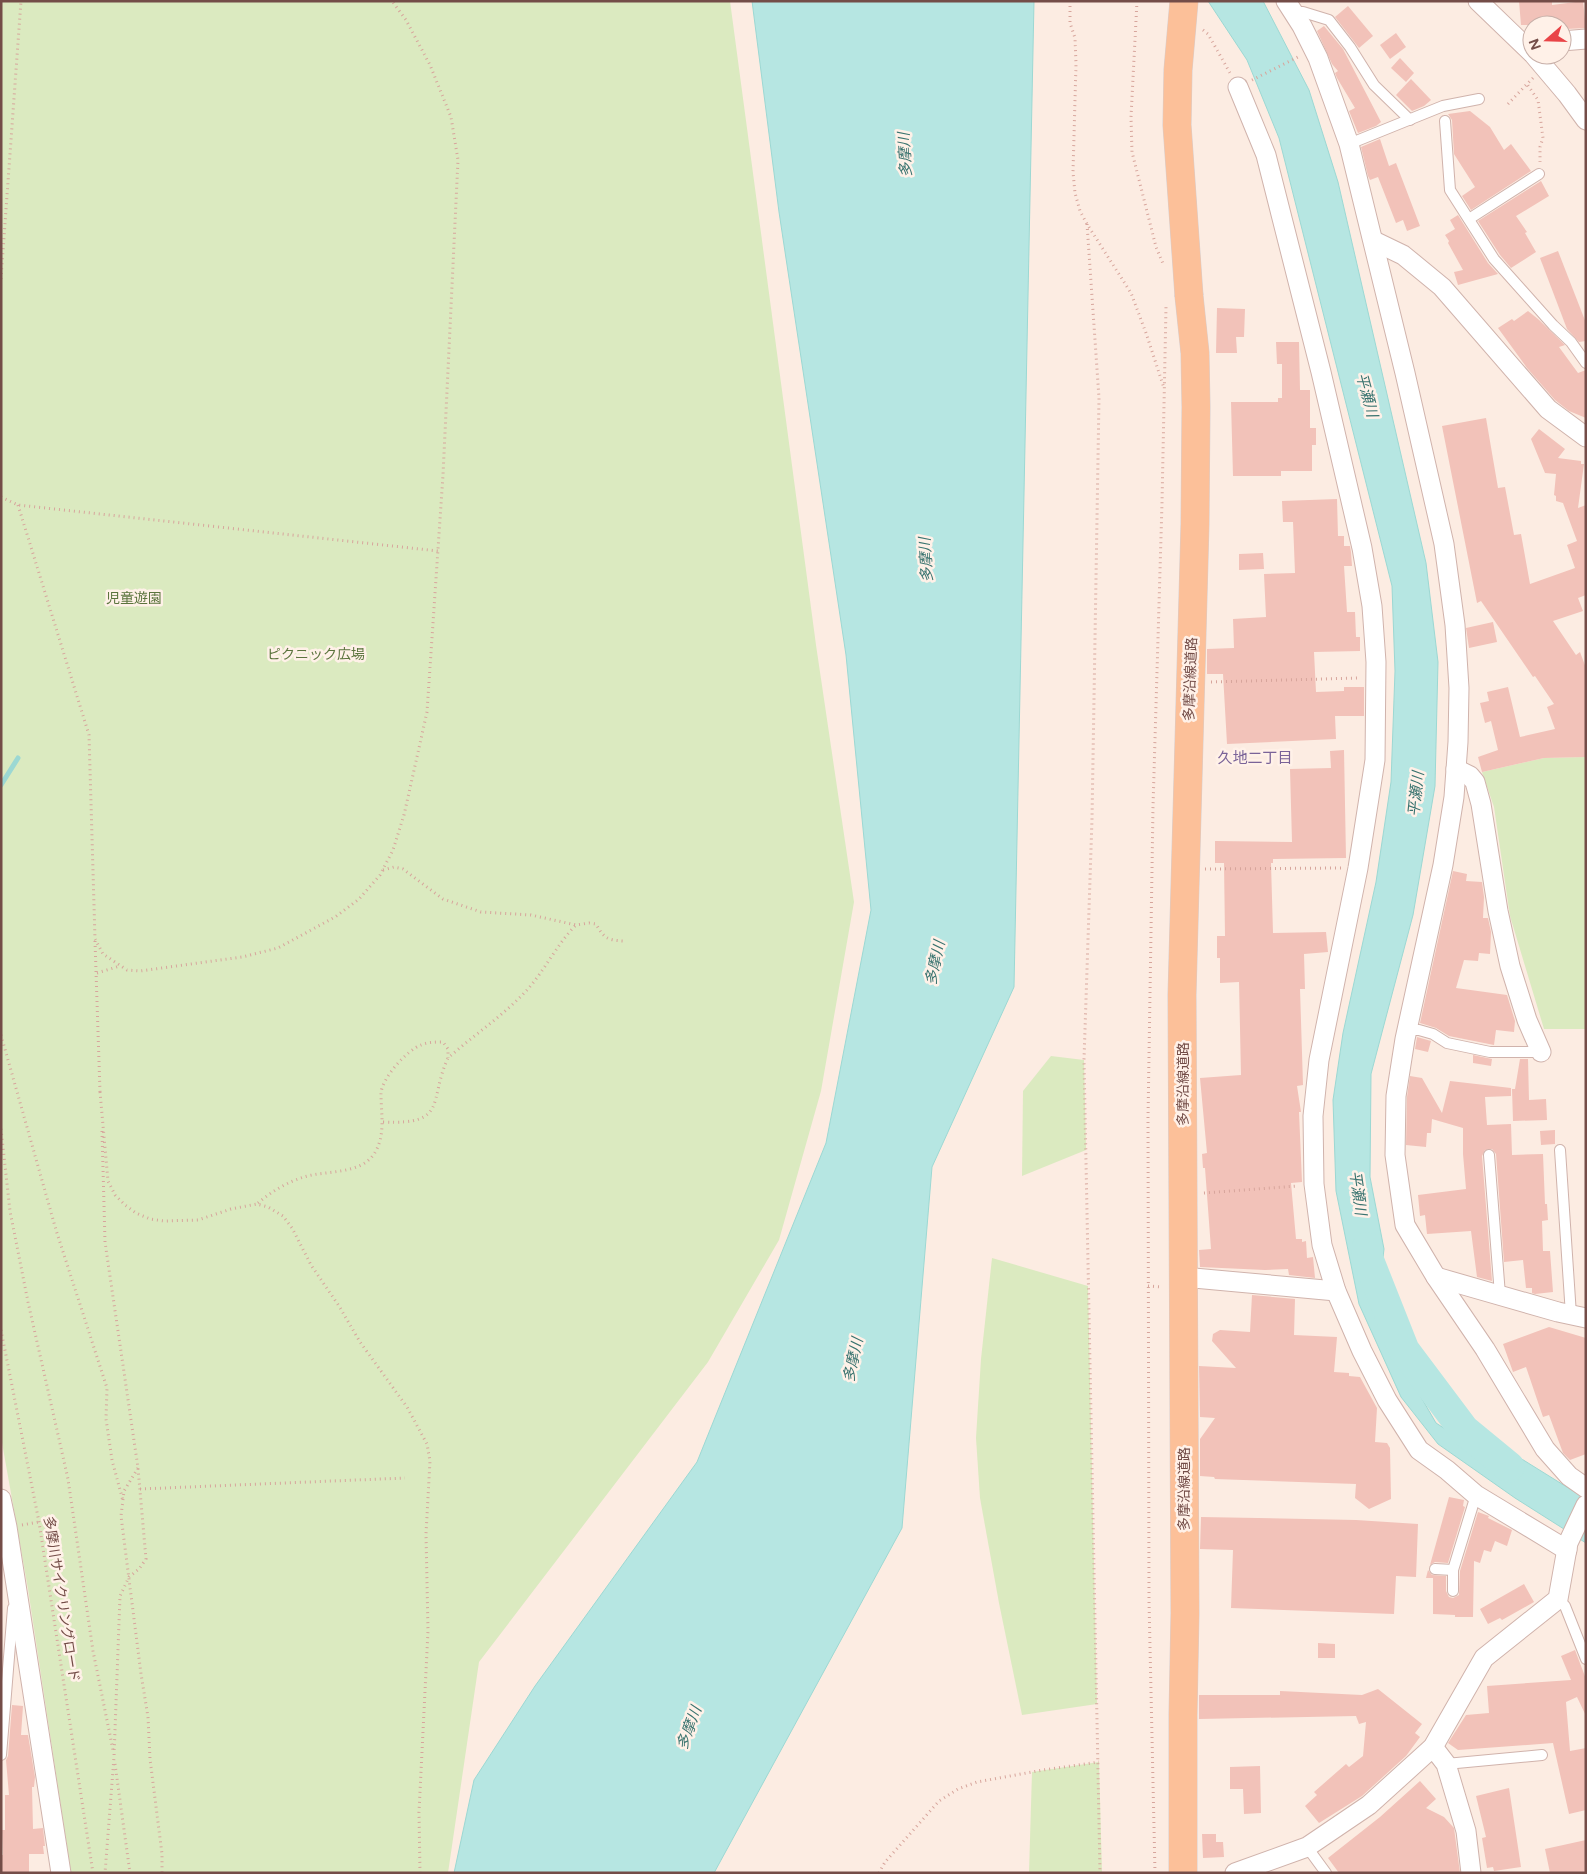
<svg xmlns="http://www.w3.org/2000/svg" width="1587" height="1874" font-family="Figtree,'Noto Sans JP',sans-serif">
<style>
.green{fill:#dbeac0}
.water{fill:#b6e6e2;stroke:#9cd8d3}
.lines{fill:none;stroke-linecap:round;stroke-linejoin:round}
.stream{stroke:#9cd8d3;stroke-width:5}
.river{stroke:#b6e6e2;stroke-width:31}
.building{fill:#f2c2b9}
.service-casing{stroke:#d0b3ac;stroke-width:12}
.minor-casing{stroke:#d0b3ac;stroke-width:21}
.primary-casing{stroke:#d8cdcc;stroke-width:29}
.path{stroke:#d7a59c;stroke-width:3;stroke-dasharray:1 4;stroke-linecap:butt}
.service{stroke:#fff;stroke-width:10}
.minor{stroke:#fff;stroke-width:19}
.primary{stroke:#fcc099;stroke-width:28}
.primary-bridge-casing{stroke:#d8cdcc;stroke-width:29;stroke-linecap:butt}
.primary-bridge{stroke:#fcc099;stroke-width:28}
.labels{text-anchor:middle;stroke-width:5;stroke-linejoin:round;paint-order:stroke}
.park-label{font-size:14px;fill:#5b743d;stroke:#fff1e8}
.street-label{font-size:14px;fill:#744d48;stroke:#fff1e8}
.water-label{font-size:15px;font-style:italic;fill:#39736f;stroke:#fff1e8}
.neighbourhood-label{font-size:15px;fill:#7a6398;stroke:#fff1e8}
</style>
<rect width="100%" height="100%" fill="#fcece2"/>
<g class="green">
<polygon points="1,1 730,1 816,645 854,902 821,1091 779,1240 708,1362 479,1662 448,1873 71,1873 28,1589 1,1437"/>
<polygon points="1586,757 1586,1029 1544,1029 1510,916 1494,807 1482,772 1544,758"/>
<polygon points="1051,1056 1084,1060 1086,1150 1022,1176 1023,1091"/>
<polygon points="992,1258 1088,1286 1097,1704 1022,1715 999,1603 980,1498 976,1438 981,1359"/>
<polygon points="1099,1762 1102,1873 1029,1873 1032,1772"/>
</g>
<g class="water">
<polygon points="752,1 1034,1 1014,987 932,1167 902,1528 714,1873 454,1873 474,1780 535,1686 697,1462 826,1143 871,910 846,655 779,212"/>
<polygon points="1208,1 1263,1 1309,90 1338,182 1426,563 1438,662 1435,786 1413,915 1371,1074 1370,1177 1384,1249 1378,1302 1410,1378 1436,1423 1459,1438 1496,1443 1586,1499 1586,1543 1515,1498 1438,1444 1401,1397 1359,1304 1336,1191 1333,1100 1343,1033 1376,882 1391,782 1395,671 1392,586 1279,138 1247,60"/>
</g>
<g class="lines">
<polyline class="stream" points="1,785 18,758"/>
<polyline class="river" points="1367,1248 1368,1259 1404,1350 1464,1430 1509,1467"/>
</g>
<g class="building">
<polygon points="1519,1 1552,1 1552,5 1583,1 1586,28 1566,29 1565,25 1521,25"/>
<polygon points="1348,6 1373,36 1359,48 1335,17"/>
<polygon points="1324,26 1343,49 1381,122 1376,126 1358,133 1349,111 1355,108 1337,78 1335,73 1338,71 1332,64 1317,31"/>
<polygon points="1396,33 1406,47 1390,59 1380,45"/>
<polygon points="1400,58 1414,73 1406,82 1391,68"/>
<polygon points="1411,79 1431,100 1424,106 1412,111 1396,95"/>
<polygon points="1470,111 1490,127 1504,150 1511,144 1531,171 1471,210 1462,196 1475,187 1454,154 1452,120 1448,114"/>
<polygon points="1380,139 1389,166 1396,163 1420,226 1407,231 1403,220 1396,223 1378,177 1370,180 1368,176 1361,147"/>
<polygon points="1541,181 1549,196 1516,216 1527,232 1525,233 1536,252 1511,268 1500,255 1478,221"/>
<polygon points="1458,215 1488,263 1498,274 1458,285 1454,272 1463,270 1448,243 1449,241 1445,235 1455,229 1450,220"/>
<polygon points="1558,251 1586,323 1586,341 1579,342 1567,329 1540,258"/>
<polygon points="1217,308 1245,309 1244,337 1236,337 1237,353 1216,353"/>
<polygon points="1528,311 1538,319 1565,345 1559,347 1578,373 1586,370 1586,418 1569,411 1555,400 1527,368 1498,328 1512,319 1514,321"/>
<polygon points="1276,342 1299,342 1300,390 1310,390 1310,428 1316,428 1316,445 1312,445 1312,471 1281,471 1281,476 1233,476 1231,402 1278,402 1278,398 1282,398 1282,364 1277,364"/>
<polygon points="1486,418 1498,488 1505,487 1514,535 1521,534 1530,584 1575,568 1567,545 1577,541 1563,503 1556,501 1556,496 1554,495 1556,474 1545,473 1531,439 1539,429 1565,449 1558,458 1581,461 1581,464 1584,464 1578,508 1586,505 1586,595 1578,598 1583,611 1553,621 1576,655 1580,652 1586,668 1586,757 1544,758 1482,772 1478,757 1498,750 1491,721 1485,723 1480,703 1489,701 1487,692 1508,687 1520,737 1555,729 1547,707 1554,704 1535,676 1533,677 1481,601 1477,603 1442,426"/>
<polygon points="1337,499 1338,536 1344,536 1344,546 1350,546 1351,552 1352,566 1344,566 1347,612 1355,612 1356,637 1360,637 1360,651 1314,652 1316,692 1344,691 1344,687 1364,687 1364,716 1335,716 1336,739 1227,744 1223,674 1207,674 1207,649 1234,648 1233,619 1266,617 1264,574 1295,573 1293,522 1283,522 1282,501"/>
<polygon points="1263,553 1264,569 1239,570 1239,554"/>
<polygon points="1493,622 1497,642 1469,648 1466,628"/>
<polygon points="1344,750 1346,858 1273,859 1273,863 1271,863 1273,933 1326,932 1328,952 1304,954 1305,989 1300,989 1303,1085 1297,1086 1301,1112 1299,1112 1302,1182 1291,1183 1296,1239 1302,1239 1302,1242 1306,1241 1307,1258 1313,1257 1315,1278 1289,1275 1288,1269 1265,1270 1200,1267 1199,1250 1211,1249 1205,1168 1203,1168 1202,1154 1207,1153 1200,1078 1241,1075 1239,982 1220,983 1220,958 1217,958 1217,936 1225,936 1224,863 1215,863 1215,841 1292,842 1290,769 1331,768 1330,751"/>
<polygon points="1453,871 1467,874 1466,881 1482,882 1484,897 1483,918 1488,918 1491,932 1490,954 1479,953 1478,961 1464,960 1456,988 1507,995 1515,1021 1514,1032 1496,1030 1494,1045 1449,1036 1436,1028 1420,1023"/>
<polygon points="1417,1037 1431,1041 1428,1052 1415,1049"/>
<polygon points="1473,1055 1492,1059 1491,1066 1473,1063"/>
<polygon points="1520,1059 1528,1059 1529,1100 1546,1099 1547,1120 1513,1121 1512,1089 1515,1089"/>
<polygon points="1410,1076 1422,1078 1442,1113 1450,1081 1511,1088 1511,1096 1485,1097 1487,1125 1511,1124 1512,1155 1543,1154 1545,1204 1547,1204 1548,1220 1542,1221 1543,1251 1550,1251 1553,1292 1535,1294 1532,1293 1532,1288 1526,1288 1523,1260 1504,1262 1496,1154 1492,1149 1485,1150 1482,1156 1492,1281 1477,1277 1471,1231 1427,1234 1425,1215 1420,1216 1418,1195 1466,1189 1463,1154 1463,1128 1432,1119 1431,1133 1427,1133 1426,1147 1406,1145 1407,1097"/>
<polygon points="1555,1130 1555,1144 1541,1145 1540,1131"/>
<polygon points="1252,1295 1295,1299 1294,1335 1337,1337 1334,1372 1349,1373 1349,1376 1360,1377 1377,1408 1375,1442 1387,1443 1390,1448 1391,1499 1369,1509 1355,1498 1356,1484 1215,1479 1214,1477 1200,1476 1200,1439 1215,1418 1200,1417 1199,1366 1236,1368 1212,1341 1213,1334 1220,1330 1250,1332"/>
<polygon points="1549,1327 1586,1338 1586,1454 1570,1460 1563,1453 1549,1415 1543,1417 1526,1367 1513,1372 1503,1344"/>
<polygon points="1449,1497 1464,1500 1463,1506 1465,1507 1448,1563 1435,1562 1430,1565"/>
<polygon points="1478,1512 1489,1516 1488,1518 1512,1530 1507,1546 1495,1541 1491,1552 1484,1550 1480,1563 1474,1561 1473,1617 1455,1617 1455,1615 1433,1614 1433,1578 1426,1578 1428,1570 1432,1575 1446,1576 1446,1591 1449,1597 1453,1598 1459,1595 1460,1571"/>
<polygon points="1201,1517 1356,1520 1418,1524 1416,1577 1396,1576 1394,1614 1231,1608 1233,1550 1200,1549"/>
<polygon points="1524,1584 1534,1602 1502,1620 1500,1618 1488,1624 1480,1609"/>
<polygon points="1318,1643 1335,1644 1335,1658 1318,1658"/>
<polygon points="1575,1650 1586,1679 1586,1716 1577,1697 1566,1702 1570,1751 1586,1748 1586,1810 1569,1814 1553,1743 1458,1750 1448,1743 1466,1715 1489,1713 1487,1686 1571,1680 1561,1656"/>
<polygon points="1378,1689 1422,1724 1415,1733 1420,1737 1406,1756 1362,1796 1319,1823 1305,1806 1317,1795 1314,1792 1346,1764 1349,1767 1363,1756 1366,1722 1359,1724 1356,1716 1199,1719 1199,1695 1280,1695 1280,1691 1362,1695"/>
<polygon points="12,1705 23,1706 21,1735 28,1735 35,1777 34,1787 32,1787 33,1829 43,1828 45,1846 43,1846 44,1854 29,1854 29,1873 1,1873 1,1855 3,1855 2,1830 5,1830 5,1795 9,1795 6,1760 8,1756"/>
<polygon points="1260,1766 1261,1813 1244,1814 1243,1789 1230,1789 1230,1767"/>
<polygon points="1420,1781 1436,1799 1426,1808 1444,1817 1454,1828 1460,1873 1339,1873 1328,1858 1380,1817"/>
<polygon points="1509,1788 1521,1867 1494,1871 1493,1867 1487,1868 1482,1838 1486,1837 1476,1796"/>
<polygon points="1202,1834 1216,1834 1216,1842 1223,1842 1224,1857 1203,1858"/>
<polygon points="1586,1840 1586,1873 1550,1873 1545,1849"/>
</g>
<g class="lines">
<g class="service-casing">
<g id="service">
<polyline points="1293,12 1303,12 1329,20 1350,47 1374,85 1410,120"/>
<polyline points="1445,121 1450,190 1494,259 1553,325 1571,342 1586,363"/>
<polyline points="1349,144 1443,106 1479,99"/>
<polyline points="1469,219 1539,174"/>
<polyline points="1407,1030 1419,1030 1433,1034 1447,1043 1490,1052 1541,1052"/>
<polyline points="1560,1150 1571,1315"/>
<polyline points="1489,1155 1500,1295"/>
<polyline points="1435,1569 1453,1570"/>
<polyline points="1453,1591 1453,1570 1476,1495"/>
<polyline points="1558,1599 1565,1606 1586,1659"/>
<polyline points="1,1755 13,1608"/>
<polyline points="1446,1764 1542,1755"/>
<polyline points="1307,1847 1326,1873"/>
</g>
</g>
<g class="minor-casing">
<g id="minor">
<polyline points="1286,1 1302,26 1318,58 1349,144 1405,373 1444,544 1455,625 1459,688 1458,742 1454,797 1443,865 1405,1039 1396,1096 1395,1155 1405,1225 1436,1277 1485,1349 1545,1449 1569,1476 1586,1488"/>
<polyline points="1478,1 1532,53"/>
<polyline points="1562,41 1586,39"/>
<polyline points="1534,55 1567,94 1586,120"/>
<polyline points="1238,87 1266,155 1321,372 1362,548 1372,606 1376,662 1375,760 1358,868 1319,1060 1313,1116 1314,1184 1322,1245 1336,1291 1362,1351 1387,1400 1419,1450 1447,1470 1476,1495 1567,1550"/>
<polyline points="1374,241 1403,255 1442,287 1548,409 1586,437"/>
<polyline points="1456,769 1470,776 1475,782 1481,804 1498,911 1510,966 1527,1020 1541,1052"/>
<polyline points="1183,1277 1336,1291"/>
<polyline points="1436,1277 1558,1312 1586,1318"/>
<polyline points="1,1499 7,1527 61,1873"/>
<polyline points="1433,1747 1446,1764 1466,1831 1471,1873"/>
<polyline points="1235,1873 1307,1847 1369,1805 1433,1747 1484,1658 1558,1599 1568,1543 1586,1505"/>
</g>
</g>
<g class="primary-casing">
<polyline id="primary" points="1183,1873 1183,1715 1185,1613 1182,995 1195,524 1196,407 1195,353 1189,296"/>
</g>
<g class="path">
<polyline points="1070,1 1070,23 1075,38 1076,64 1073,172 1075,193 1080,211 1087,224 1131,293 1146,333 1164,388"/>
<polyline points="1137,1 1131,117 1132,152 1156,247 1164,266"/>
<polyline points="1203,30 1208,34 1230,73"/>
<polyline points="1533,78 1527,84 1538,100 1543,138 1540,147 1540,162"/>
<polyline points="1252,80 1298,57"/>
<polyline points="1508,104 1527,84"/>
<polyline points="1087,224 1099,398 1092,819 1084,1060 1100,1873"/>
<polyline points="1,279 21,1"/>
<polyline points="1,497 18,505 438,551"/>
<polyline points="18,505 89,735 95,939 103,954 127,970 140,971 242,957 278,948 335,917 359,899 380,875 393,850 404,815 427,712 443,475 458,160 451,117 430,65 406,20 392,1"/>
<polyline points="1211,682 1359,678"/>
<polyline points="1205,869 1342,868"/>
<path d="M 383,870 L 394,867 L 403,869 L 443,899 L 481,912 L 531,915 L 576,925 L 589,923 L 596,924 C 604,938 607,940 623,941"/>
<polyline points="95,941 100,1092"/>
<polyline points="97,973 120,966"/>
<polyline points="1,1035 56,1230 107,1388 106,1419 112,1460 123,1501"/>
<polyline points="100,1092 108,1181 115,1195 125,1205 136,1213 150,1219 164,1221 198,1220 231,1209 257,1204 268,1207 283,1216 292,1228 311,1265 339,1306 360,1342 407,1407 427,1444 430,1461 426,1534 428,1631 419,1812 420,1873"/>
<path d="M 383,1122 C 449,1125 428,1101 448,1058 C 474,1035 504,1015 527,990 C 545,970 557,944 576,925"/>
<polyline points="1,1129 10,1211 28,1302 68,1479 93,1651 113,1750"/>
<polyline points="102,1131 105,1242 138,1468 146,1559 139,1569 129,1577 120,1596 114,1757 105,1873"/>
<polyline points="1204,1193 1297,1186"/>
<path d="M 258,1203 C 271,1192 287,1182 304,1177 C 326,1170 360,1175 374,1154 C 386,1136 381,1114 381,1094 C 381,1079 407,1050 421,1045 C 428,1042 435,1042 443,1042 L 448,1049 L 448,1058"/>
<polyline points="1148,1286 1162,1287"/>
<polyline points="1,1330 39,1522 93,1873"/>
<polyline points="138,1468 124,1491 121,1516 141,1674 148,1717 150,1759 162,1854 162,1873"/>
<polyline points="140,1489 405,1478"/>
<polyline points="22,1525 39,1522"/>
<polyline points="115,1764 130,1873"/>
<polyline points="879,1873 885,1862 939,1801 958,1789 977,1782 1043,1770 1099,1762"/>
<polyline points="1155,1873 1149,1601 1148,1118 1153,807 1162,503 1166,307"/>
</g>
<use href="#service" class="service"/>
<use href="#minor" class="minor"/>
<use href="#primary" class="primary"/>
<g class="primary-bridge-casing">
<polyline id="primary-bridge" points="1184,1 1178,70 1177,125 1189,296"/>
</g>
<use href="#primary-bridge" class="primary-bridge"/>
</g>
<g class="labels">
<g class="park-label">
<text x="134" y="603">児童遊園</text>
<text x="316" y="659">ピクニック広場</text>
</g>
<g class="street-label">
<text transform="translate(1190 679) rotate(-88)" y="5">多摩沿線道路</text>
<text transform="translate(1183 1084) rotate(-90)" y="5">多摩沿線道路</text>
<text transform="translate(1184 1489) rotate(-90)" y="5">多摩沿線道路</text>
<text transform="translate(62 1599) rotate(81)" y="5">多摩川サイクリングロード</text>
</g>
<g class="water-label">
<text transform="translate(905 155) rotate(-93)" y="5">多摩川</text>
<text transform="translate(1367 395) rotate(75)" y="5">平瀬川</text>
<text transform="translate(926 560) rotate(-93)" y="5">多摩川</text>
<text transform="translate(1416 794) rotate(-84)" y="5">平瀬川</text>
<text transform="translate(935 963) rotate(-78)" y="5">多摩川</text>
<text transform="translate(1358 1193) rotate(82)" y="5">平瀬川</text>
<text transform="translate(853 1360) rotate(-78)" y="5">多摩川</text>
<text transform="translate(689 1728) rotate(-70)" y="5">多摩川</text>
</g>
<g class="neighbourhood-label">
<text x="1255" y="763">久地二丁目</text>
</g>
</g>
<rect width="1587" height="1874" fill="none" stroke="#744d48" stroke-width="5"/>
<g transform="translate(1547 40) rotate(250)"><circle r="24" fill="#fff1e8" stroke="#c7afa8"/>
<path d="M0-4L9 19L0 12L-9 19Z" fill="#e94447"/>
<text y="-8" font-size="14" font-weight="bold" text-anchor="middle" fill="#744d48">N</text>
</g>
</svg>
